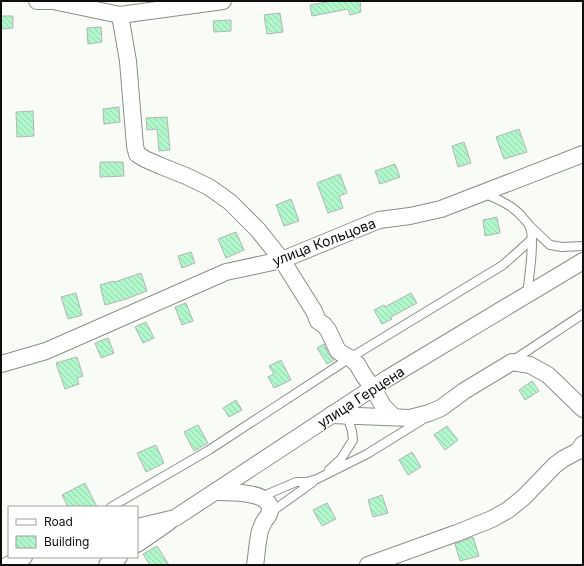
<svg xmlns="http://www.w3.org/2000/svg" width="584" height="566" font-family="Inter,sans-serif">
<style>
.building{fill:url(#building-back-hatch);stroke:#b1b6b3}
.lines{fill:none;stroke-linecap:round;stroke-linejoin:round}
.lane-casing{stroke:#8a8d88;stroke-width:10}
.street-casing{stroke:#8a8d88;stroke-width:18}
.lane{stroke:#fff;stroke-width:8}
.street{stroke:#fff;stroke-width:16}
.labels{text-anchor:middle;stroke-width:3;stroke-linejoin:round;paint-order:stroke}
.street-label{font-size:14px;fill:#0e0f0d;stroke:#fff}
</style>
<defs>
<pattern id="building-back-hatch" width="6" height="6" patternUnits="userSpaceOnUse"><rect width="6" height="6" fill="#b0f7cc"/><path d="M-1 5l2 2M0 0l6 6M5-1l2 2" fill="none" stroke="#96d3ae"/></pattern>
</defs>
<rect width="100%" height="100%" fill="#f9fcf6"/>
<g class="building">
<polygon points="332,1 360,1 361,6 360,6 361,12 350,15 348,9 312,16 310,5"/>
<polygon points="280,13 283,32 267,34 264,15"/>
<polygon points="1,16 13,16 13,28 1,29"/>
<polygon points="231,20 231,31 214,32 213,21"/>
<polygon points="101,27 102,42 88,44 87,28"/>
<polygon points="119,107 120,122 104,124 103,109"/>
<polygon points="33,111 34,136 17,137 16,112"/>
<polygon points="167,117 170,150 159,151 157,129 147,130 146,118"/>
<polygon points="519,129 527,152 504,159 496,137"/>
<polygon points="464,142 471,163 458,167 452,146"/>
<polygon points="100,162 123,162 124,176 100,177"/>
<polygon points="395,164 400,177 380,184 375,171"/>
<polygon points="340,174 347,193 339,196 343,208 328,213 317,183"/>
<polygon points="291,199 299,221 284,226 276,205"/>
<polygon points="497,217 500,233 485,236 483,220"/>
<polygon points="236,232 244,250 226,258 218,239"/>
<polygon points="191,252 195,263 182,268 178,256"/>
<polygon points="141,273 147,291 126,299 105,305 100,285 114,281 115,282"/>
<polygon points="76,293 82,315 68,319 61,297"/>
<polygon points="411,293 417,303 391,317 392,319 382,324 374,310 384,305 385,307"/>
<polygon points="186,303 193,321 182,325 175,307"/>
<polygon points="146,322 154,338 143,343 135,327"/>
<polygon points="108,338 114,353 101,358 95,343"/>
<polygon points="324,344 329,355 334,360 327,364 317,348"/>
<polygon points="77,357 83,376 77,378 79,384 65,389 56,363"/>
<polygon points="281,360 291,380 274,388 268,377 274,374 269,366"/>
<polygon points="532,381 539,391 525,400 519,390"/>
<polygon points="236,400 242,410 229,417 223,408"/>
<polygon points="198,425 208,443 194,451 184,432"/>
<polygon points="447,426 458,440 445,450 434,435"/>
<polygon points="156,445 164,463 146,472 137,453"/>
<polygon points="412,452 421,467 408,475 399,460"/>
<polygon points="85,483 97,507 68,507 62,495"/>
<polygon points="382,495 388,513 373,517 368,500"/>
<polygon points="327,503 336,519 322,526 313,510"/>
<polygon points="473,537 479,556 460,561 455,544"/>
<polygon points="157,546 169,565 150,565 143,554"/>
</g>
<g class="lines">
<g class="lane-casing">
<g id="lane">
<path d="M 483,193 C 498,199 514,206 524,219 C 526,221 529,224 530,227 C 535,241 529,278 527,294"/>
<polyline points="530,226 550,245 562,247 583,246"/>
<polyline points="512,361 583,314"/>
<polyline points="329,470 341,459 353,440 352,431 349,422 343,416"/>
<polyline points="261,497 296,482 306,482 317,479 367,454 422,420"/>
<polyline points="111,507 209,450 350,358 503,265 532,239"/>
<polyline points="270,514 274,510 313,482"/>
</g>
</g>
<g class="street-casing">
<g id="street">
<polyline points="37,1 53,1 120,15 223,1"/>
<polyline points="120,15 128,61 135,146 137,154 145,159 161,166 186,176 209,187 230,202 258,230 282,260 314,311 318,321 324,325 328,330 338,351 344,355 350,358 357,364 364,376 373,388 383,406 394,417"/>
<polyline points="1,364 46,351 226,272 282,260 379,220 410,216 441,209 583,154"/>
<polyline points="331,415 410,418 429,413 441,408 464,391 512,362 530,365 548,375 583,409"/>
<path d="M 215,492 C 228,492 270,491 270,509 C 270,515 268,516 265,520 C 263,523 261,528 260,531 C 257,542 257,554 255,565"/>
<polyline points="137,527 175,518 388,378 583,261"/>
<polyline points="137,544 169,522"/>
<polyline points="8,565 24,557"/>
<polyline points="107,565 119,557"/>
<polyline points="368,565 457,533 492,519 508,510 524,497 555,465 563,459 578,451 583,444"/>
</g>
</g>
<use href="#lane" class="lane"/>
<use href="#street" class="street"/>
</g>
<g class="labels">
<g class="street-label">
<text transform="translate(324 242) rotate(-21)" y="5">улица Кольцова</text>
<text transform="translate(361 397) rotate(-33)" y="5">улица Герцена</text>
</g>
</g>
<rect width="584" height="566" fill="none" stroke="#0e0f0d" stroke-width="4"/>
<rect x="8" y="506" width="130" height="52" fill="#ffffff" stroke="#9f9f9e"/>
<rect x="16" y="519" width="20" height="6" fill="#ffffff" stroke="#9f9f9e"/>
<text x="44" y="526" font-size="12" fill="#0e0f0d">Road</text>
<rect x="16" y="536" width="20" height="12" fill="url(#building-back-hatch)" stroke="#9f9f9e"/>
<text x="44" y="546" font-size="12" fill="#0e0f0d">Building</text>
</svg>
